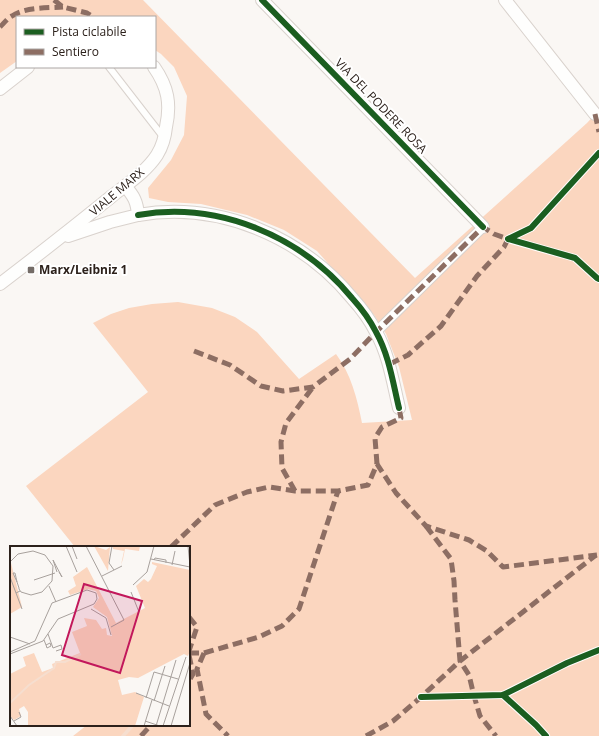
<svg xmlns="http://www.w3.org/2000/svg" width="599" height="736" font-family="'Open Sans',sans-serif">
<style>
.green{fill:#fbd6bf}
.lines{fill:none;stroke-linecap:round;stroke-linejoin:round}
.stream{stroke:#f6decf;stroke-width:3.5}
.service-casing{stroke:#d9d2cd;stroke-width:8}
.pedestrian-casing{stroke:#d9d2cd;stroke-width:11}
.minor-casing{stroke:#d9d2cd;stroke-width:14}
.service{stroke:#fefefd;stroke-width:6}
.pedestrian{stroke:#fefefd;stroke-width:9}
.minor{stroke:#fefefd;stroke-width:12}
.quiet{stroke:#8d6e63;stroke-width:5;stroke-dasharray:10 5;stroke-linecap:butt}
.cycleway-casing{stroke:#fff;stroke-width:8}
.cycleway{stroke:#1b5e20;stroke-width:6}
.poi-dot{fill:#746c67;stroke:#fff;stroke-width:1.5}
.labels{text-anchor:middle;stroke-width:4;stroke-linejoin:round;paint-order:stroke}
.street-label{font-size:12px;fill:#2c211b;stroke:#fff}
.poi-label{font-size:12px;font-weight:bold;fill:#2c211b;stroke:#fff;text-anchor:start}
.inset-river{fill:none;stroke:#f6decf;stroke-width:2}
.inset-road{fill:none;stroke:#a8a19d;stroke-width:1}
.view{fill:#c2185b;fill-opacity:0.15;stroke:#c2185b;stroke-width:2}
.inset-edge{fill:none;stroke:#2c211b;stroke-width:2}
</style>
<rect width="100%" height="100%" fill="#faf7f4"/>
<path class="green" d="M 0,0 L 143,0 L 415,278 L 587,123 L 599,110 L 599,736 L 73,736 L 87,725 L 189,725 L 189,547 L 75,547 L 26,486 L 148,392 L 93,323 L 111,314 L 129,308 L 152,304 L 178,302 L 212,308 L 235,317 L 257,332 L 299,379 L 336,354 C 351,374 357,398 362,423 L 412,420 L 399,367 L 386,334 L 374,315 L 317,251 L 284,230 L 247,215 L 201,204 L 168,202 L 149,198 L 148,188 L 171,160 L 184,135 L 187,96 L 174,67 L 161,54 L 155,50 L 155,17 L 17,17 L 17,61 L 0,73 Z"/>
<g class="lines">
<polyline class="stream" points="123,736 133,725"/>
<g class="service-casing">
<polyline id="service" points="109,67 164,138"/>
</g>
<g class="pedestrian-casing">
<polyline id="pedestrian" points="376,332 483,227"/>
</g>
<g class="minor-casing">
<g id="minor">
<polyline points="262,0 483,227"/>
<polyline points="505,0 595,114"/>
<polyline points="0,89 28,67"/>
<path d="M 138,215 C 218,201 301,236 352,298 C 361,308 370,320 376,332 C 389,355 393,383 399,408"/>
<path d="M 68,236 L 110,222 L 138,215 C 137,202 134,196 125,186"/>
<path d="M 0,284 C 38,255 75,226 112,196 C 127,184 146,172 157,155 C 162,147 165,137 166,127 C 171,104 168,87 154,67"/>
</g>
</g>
<use href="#service" class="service"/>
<use href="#pedestrian" class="pedestrian"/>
<use href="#minor" class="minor"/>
<g class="quiet">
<polyline points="54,0 63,7 87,13 93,17"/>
<path d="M 0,27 C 4,23 8,18 12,16 C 25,7 48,8 63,7"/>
<polyline points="595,114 599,132"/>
<polyline points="194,351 230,365 261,386 283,391 313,387 350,359 376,332 483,227 494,234 508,239 504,247 477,276 441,326 408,355 388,365"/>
<polyline points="377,464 375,438 382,427 401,418 399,408"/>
<polyline points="295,491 282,468 281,442 286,423 313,387"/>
<polyline points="426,526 451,559 454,581 455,600 460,661 469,675 474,696 480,716 496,736"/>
<polyline points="171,547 215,505 247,492 269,487 295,491 338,491 368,485 377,464 396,493 426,526 469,540 487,551 503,567 527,564 597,555"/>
<polyline points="189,617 197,627 189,651"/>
<polyline points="189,653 204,653 197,669 206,714 228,736"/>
<polyline points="204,653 259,637 282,626 299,609 338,491"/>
<polyline points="189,655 193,674 189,681"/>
<polyline points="141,736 151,725"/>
<polyline points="366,736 393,721 421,697 460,661 596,555"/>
</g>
<g class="cycleway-casing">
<g id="cycleway">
<polyline points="262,0 483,227"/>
<polyline points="599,153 531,228 508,239 575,258 597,278 599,279"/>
<path d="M 138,215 C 218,201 301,236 352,298 C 361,308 370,320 376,332 C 389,355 393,383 399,408"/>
<polyline points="503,695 536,725 546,736"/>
<polyline points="421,697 503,695 567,663 599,650"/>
</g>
</g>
<use href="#cycleway" class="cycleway"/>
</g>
<rect class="poi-dot" x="27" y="266" width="8" height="8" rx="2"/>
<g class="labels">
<g class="street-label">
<text transform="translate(381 106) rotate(46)" y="4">VIA DEL PODERE ROSA</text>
<text transform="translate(117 192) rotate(-40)" y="4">VIALE MARX</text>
</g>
<g class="poi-label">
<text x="39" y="274">Marx/Leibniz 1</text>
</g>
</g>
<g transform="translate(10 546)">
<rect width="180" height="180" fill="#faf7f4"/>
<path d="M 84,0 L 96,4 L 100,1 L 98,25 ZM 103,0 L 130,0 L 129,5 L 115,3 L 113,13 L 111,19 L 114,5 L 103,3 ZM 0,13 L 12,61 L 0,68 ZM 142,16 L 180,24 L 180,105 L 178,110 L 174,108 L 128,132 L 119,131 L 108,134 L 112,149 L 125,146 L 134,151 L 125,180 L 18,180 L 18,166 L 14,160 L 9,163 L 11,170 L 4,174 L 0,170 L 0,128 L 16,120 L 13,111 L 24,107 L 32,126 L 43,122 L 42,118 L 70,107 L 62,86 L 77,80 L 74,72 L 86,74 L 92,83 L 96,82 L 97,89 L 102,90 L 97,71 L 83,61 L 89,52 L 86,45 L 78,43 L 60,49 L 58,45 L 66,40 L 63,31 L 77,21 L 106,77 L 135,62 L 126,40 L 134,33 L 138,36 L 141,33 L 147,20 L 142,18 Z" fill="#fbd6bf"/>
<path class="inset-river" d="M 0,157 L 19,139 L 44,122 L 46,116 L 55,116 L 71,108"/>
<path class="inset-road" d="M 56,0 L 67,26M 62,0 L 67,13M 76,0 L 114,74 L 101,81M 102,0 L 99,17 L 104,24M 178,0 L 180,20M 141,13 L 180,21M 144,14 L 145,12 L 156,14 L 156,17M 0,16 L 8,8 L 23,5 L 35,9 L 43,20 L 42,35 L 32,46 L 21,49 L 11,46 L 9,43 L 9,42 L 7,36 L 3,27 L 5,27 L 7,36M 162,19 L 165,5M 47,26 L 43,14 L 52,31 L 49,26M 92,30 L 112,20M 0,31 L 6,47M 24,34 L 45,27M 123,39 L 137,26 L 144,0M 39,40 L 46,56M 10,45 L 6,47 L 12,63M 121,46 L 129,66M 81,63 L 96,72 L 101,89M 38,88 L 43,102 L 51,99 L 52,103 L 46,105M 0,91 L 20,98M 34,94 L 36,99 L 40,97 L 41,100 L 37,102 L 36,99M 0,106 L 25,95 L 42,57 L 77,44 L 86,47 L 87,53 L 84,58 L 48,73 L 33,95 L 0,108M 126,147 L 159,160M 136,152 L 144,126 L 168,133M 144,155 L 155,120M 0,170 L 7,180M 4,175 L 11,171 L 9,166M 135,175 L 150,180M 134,180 L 142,154M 146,180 L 166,114M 153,180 L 176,111M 161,180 L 180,117"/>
<path class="view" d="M 74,38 L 132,55 L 110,127 L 52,109 Z"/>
<rect width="180" height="180" class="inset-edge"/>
</g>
<rect x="16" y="16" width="140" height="52" fill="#ffffff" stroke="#aba6a4"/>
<rect x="24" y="29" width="20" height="6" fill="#1b5e20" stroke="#aba6a4"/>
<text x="52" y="36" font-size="12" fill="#2c211b">Pista ciclabile</text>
<rect x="24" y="49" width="20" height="6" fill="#8d6e63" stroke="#aba6a4"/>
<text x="52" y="56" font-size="12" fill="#2c211b">Sentiero</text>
</svg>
